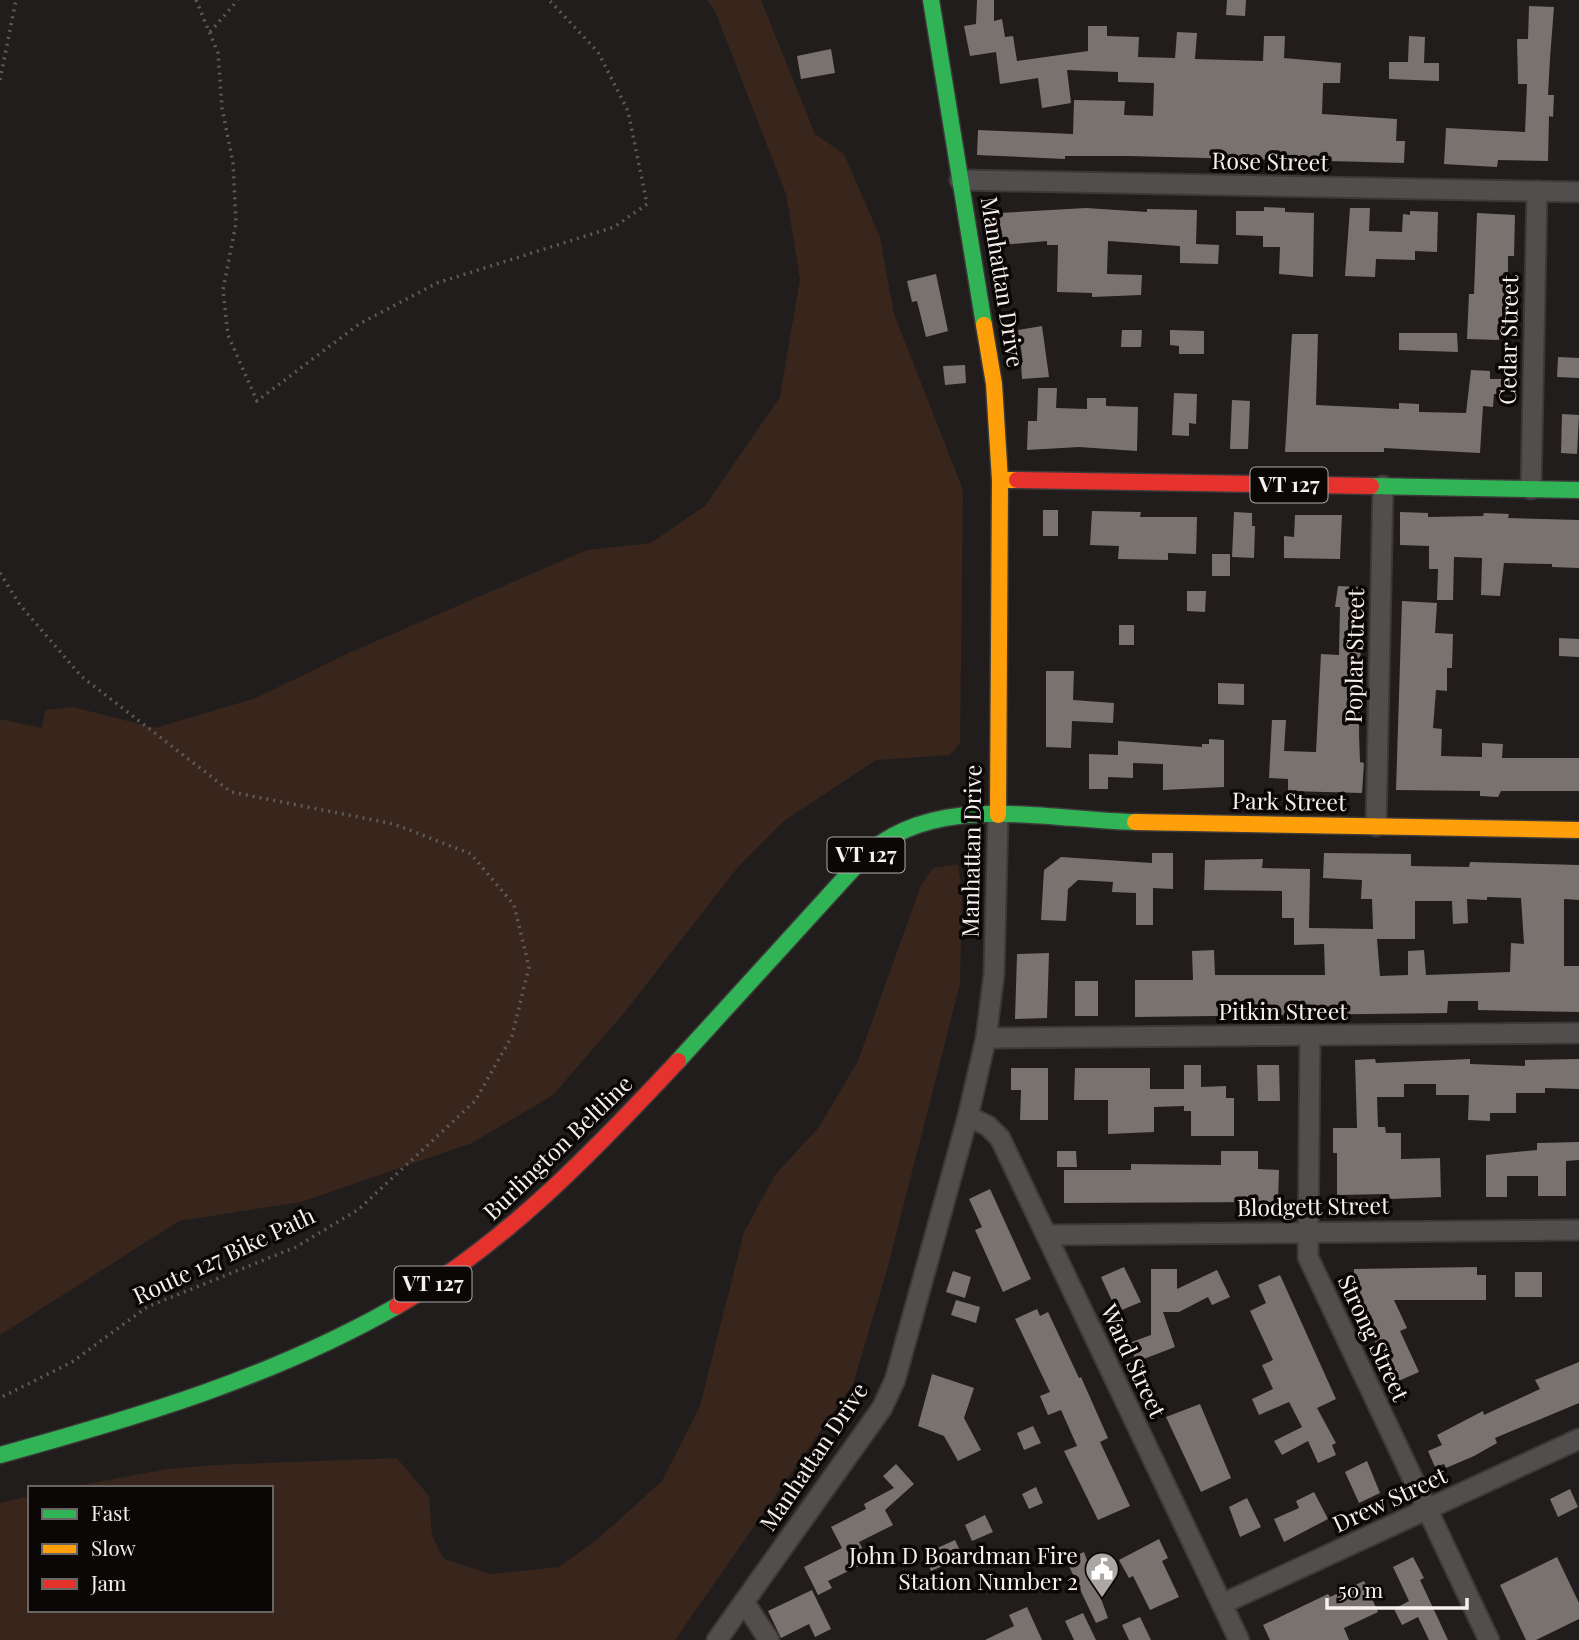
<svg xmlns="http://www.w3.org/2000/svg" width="1579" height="1640" font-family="'Playfair Display',serif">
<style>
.green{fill:#38261d}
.building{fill:#7a726f;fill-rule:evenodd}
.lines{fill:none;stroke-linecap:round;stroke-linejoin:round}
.street-casing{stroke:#3d3939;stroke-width:23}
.fast-casing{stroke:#3d3939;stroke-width:19}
.slow-casing{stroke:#3d3939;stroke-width:19}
.jam-casing{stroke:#3d3939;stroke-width:19}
.path{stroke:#5d5a59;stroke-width:3.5;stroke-dasharray:2 5;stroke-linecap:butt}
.street{stroke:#514e4d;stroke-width:19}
.fast{stroke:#30b455;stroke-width:16}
.slow{stroke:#ff9f0a;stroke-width:16}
.jam{stroke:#e5322d;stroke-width:16}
.labels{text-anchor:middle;stroke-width:7;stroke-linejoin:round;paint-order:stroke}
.shield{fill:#0a0706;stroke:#afaba9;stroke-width:2}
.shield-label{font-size:21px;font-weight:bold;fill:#f6f1ef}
.street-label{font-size:23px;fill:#f6f1ef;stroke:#0a0706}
.poi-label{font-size:23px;fill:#f6f1ef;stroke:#0a0706;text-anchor:end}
</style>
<rect width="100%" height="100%" fill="#211d1c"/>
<g class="green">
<polygon points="707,0 761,0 815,134 844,154 880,237 894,314 963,490 960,743 950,755 876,760 785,820 738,867 624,1013 553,1095 472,1143 301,1202 179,1221 0,1335 0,719 42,728 45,710 73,707 155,728 256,698 353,651 587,550 651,543 705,506 780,397 800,279 786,194 715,11"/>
<polygon points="958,864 962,895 960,984 887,1270 853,1384 675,1640 0,1640 0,1503 30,1496 30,1610 271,1610 271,1488 66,1488 167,1469 216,1465 397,1458 429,1496 432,1536 444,1559 490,1574 559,1567 598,1539 662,1481 700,1406 744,1232 775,1175 819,1127 858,1061 921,885 933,868"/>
</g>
<g class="building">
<polygon points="977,0 994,0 994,21 1002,19 1005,37 1013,36 1017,61 1088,51 1088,26 1107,26 1107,36 1139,37 1138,57 1175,58 1177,32 1197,33 1195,59 1263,61 1264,36 1285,36 1284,58 1341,63 1340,83 1323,83 1322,114 1397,119 1396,141 1405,141 1404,163 1130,156 1065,156 1065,159 977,155 978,130 1073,134 1074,100 1125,101 1124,115 1153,116 1154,83 1118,82 1118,72 1067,70 1071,103 1042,108 1038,78 1000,84 996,52 970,56 964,26 976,24"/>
<polygon points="1227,0 1246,0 1245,16 1226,15"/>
<polygon points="1529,6 1554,7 1550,58 1548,95 1554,95 1553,117 1549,116 1548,161 1498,160 1497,167 1444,164 1446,128 1525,132 1527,84 1518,84 1517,39 1528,39"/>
<polygon points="1409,36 1425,37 1424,63 1439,63 1439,81 1389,79 1389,62 1408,62"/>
<polygon points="831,49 835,73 801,79 797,56"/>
<polygon points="1264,207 1285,208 1285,212 1314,213 1313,277 1279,274 1280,247 1263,247 1263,236 1236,235 1236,211 1264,211"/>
<polygon points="1086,208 1147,212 1147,209 1197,210 1196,244 1219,245 1218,264 1180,263 1180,246 1108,241 1107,274 1142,275 1141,295 1092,297 1092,293 1057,292 1058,245 1047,245 1047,241 1001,245 999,213"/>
<polygon points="1350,208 1370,208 1369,231 1402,232 1403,214 1410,215 1410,211 1438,212 1437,252 1415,251 1415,260 1376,259 1375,277 1345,276"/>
<polygon points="1477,213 1515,215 1514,256 1508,256 1508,295 1514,295 1515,333 1499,333 1499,340 1467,339 1469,294 1474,294"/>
<polygon points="936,274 948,331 926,337 917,301 912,302 907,281"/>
<polygon points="1042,326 1049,377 1022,379 1021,362 1023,362 1018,330"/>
<polygon points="1122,330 1142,330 1141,347 1121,347"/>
<polygon points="1170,330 1204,331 1204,354 1179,354 1179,346 1170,345"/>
<polygon points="1399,333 1457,333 1458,352 1399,350"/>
<polygon points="1292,334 1318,334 1316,405 1399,409 1399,403 1419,404 1419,412 1466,413 1471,370 1490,371 1490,379 1502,379 1501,394 1494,394 1493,407 1483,406 1480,453 1384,448 1384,452 1285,452"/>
<polygon points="1558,357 1579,358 1579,378 1557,377"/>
<polygon points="965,365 966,383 945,385 943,366"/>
<polygon points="1038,388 1057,388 1056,408 1087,409 1087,398 1106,398 1106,406 1138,407 1137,451 1079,447 1027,450 1028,421 1037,421"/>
<polygon points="1174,393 1197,394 1196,424 1189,423 1189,436 1172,435"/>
<polygon points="1232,400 1250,401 1248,449 1230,449"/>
<polygon points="1562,414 1579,415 1577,454 1561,453"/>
<rect x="1043" y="510" width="15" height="26"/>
<polygon points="1092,511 1141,512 1140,517 1197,517 1196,554 1168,553 1168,560 1118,559 1119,546 1090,545"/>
<polygon points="1234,512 1252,513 1252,526 1255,526 1254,558 1232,557"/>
<polygon points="1400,512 1428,513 1428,517 1483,516 1484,513 1509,514 1508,518 1579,520 1579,568 1552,567 1552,564 1504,563 1500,596 1481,595 1482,558 1454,557 1453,600 1437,600 1438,569 1429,569 1429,546 1400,545"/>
<polygon points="1295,515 1342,515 1340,559 1284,558 1284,536 1294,537"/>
<rect x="1212" y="554" width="18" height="22"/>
<polygon points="1338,586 1364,587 1360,664 1365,664 1365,681 1360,681 1359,734 1360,762 1364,763 1362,793 1288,791 1288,779 1269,778 1272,720 1286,720 1284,751 1316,752 1321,654 1339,655 1340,607 1335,607"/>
<polygon points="1187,591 1206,591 1205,612 1187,611"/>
<polygon points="1402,601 1437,603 1435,633 1453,634 1452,668 1447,668 1447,691 1436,690 1433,728 1442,729 1441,756 1482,757 1482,743 1503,744 1502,758 1579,758 1579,791 1501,791 1498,797 1480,796 1480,791 1396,790"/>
<rect x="1119" y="625" width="15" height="20"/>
<polygon points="1559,638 1579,639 1579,657 1559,656"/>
<polygon points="1046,671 1074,671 1073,700 1114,703 1113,723 1072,721 1071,748 1046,747"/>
<polygon points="1218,683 1244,684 1244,705 1218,704"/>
<polygon points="1209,739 1224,740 1224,787 1163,790 1163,764 1133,763 1133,778 1108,777 1108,789 1089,789 1089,754 1118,755 1118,741 1202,747 1202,744 1209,744"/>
<polygon points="1152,853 1173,853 1173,889 1153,888 1153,925 1136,925 1136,893 1112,892 1113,882 1078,880 1068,889 1066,921 1041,920 1044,870 1061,857 1152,863"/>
<path d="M 1324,853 L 1411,854 L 1411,866 L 1469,867 L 1470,862 L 1579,865 L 1579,900 L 1564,899 L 1564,966 L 1579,966 L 1579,1012 L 1478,1010 L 1478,1001 L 1448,1001 L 1447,1013 L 1135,1017 L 1135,980 L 1193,980 L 1192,951 L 1214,950 L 1215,975 L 1325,975 L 1324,944 L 1294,945 L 1294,918 L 1282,918 L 1282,891 L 1204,890 L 1205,860 L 1263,859 L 1262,868 L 1310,869 L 1309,928 L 1373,929 L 1372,899 L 1361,899 L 1362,880 L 1323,878 ZM 1487,897 L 1521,898 L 1524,944 L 1511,943 L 1510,972 L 1426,975 L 1424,950 L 1408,951 L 1408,975 L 1380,976 L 1377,939 L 1415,939 L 1415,901 L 1452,901 L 1453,924 L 1468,923 L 1467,899 L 1487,900 Z"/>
<polygon points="1049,953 1047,1018 1015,1019 1017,954"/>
<rect x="1075" y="981" width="23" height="35"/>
<polygon points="1375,1059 1376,1063 1470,1059 1470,1064 1525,1066 1525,1060 1579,1059 1579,1089 1545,1088 1545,1093 1516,1093 1516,1113 1490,1113 1490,1121 1468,1120 1469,1095 1436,1095 1436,1084 1404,1084 1404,1097 1377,1097 1378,1127 1385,1127 1386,1133 1401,1133 1401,1159 1440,1158 1441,1197 1390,1199 1389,1194 1337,1195 1337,1153 1333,1153 1333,1128 1357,1128 1355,1060"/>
<polygon points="1184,1065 1201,1065 1201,1087 1226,1086 1226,1098 1234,1098 1234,1136 1191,1136 1191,1111 1184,1111 1184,1106 1154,1107 1154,1132 1108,1134 1108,1100 1074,1100 1075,1068 1150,1068 1150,1089 1184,1089"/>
<polygon points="1257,1065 1279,1065 1280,1101 1258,1101"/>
<polygon points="1011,1068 1048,1068 1048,1120 1020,1120 1021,1090 1011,1090"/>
<polygon points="1579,1142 1579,1160 1566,1161 1566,1196 1538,1196 1538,1176 1507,1176 1507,1197 1486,1197 1486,1155 1537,1150 1537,1143"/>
<polygon points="1057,1151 1076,1151 1077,1167 1057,1167"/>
<polygon points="1221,1151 1258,1151 1258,1169 1279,1170 1278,1202 1064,1203 1064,1170 1131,1170 1131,1164 1221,1165"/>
<polygon points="990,1189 1031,1279 1003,1292 975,1230 982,1227 969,1199"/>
<polygon points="1124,1267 1141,1302 1117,1312 1101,1277"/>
<polygon points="1477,1267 1477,1275 1486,1275 1486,1300 1394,1300 1407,1328 1400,1331 1419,1372 1394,1383 1353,1293 1354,1269"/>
<polygon points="1151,1269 1177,1269 1177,1289 1217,1270 1230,1297 1212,1305 1208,1297 1179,1312 1163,1312 1175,1347 1136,1362 1129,1343 1151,1335"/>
<polygon points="953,1271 971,1277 965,1298 946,1292"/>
<rect x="1515" y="1272" width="27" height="25"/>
<polygon points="1280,1275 1336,1399 1317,1408 1336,1443 1332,1445 1336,1455 1318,1463 1308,1441 1282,1455 1274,1441 1302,1427 1289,1402 1259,1415 1252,1399 1273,1389 1262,1365 1273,1360 1250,1311 1266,1303 1258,1285"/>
<polygon points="956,1300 980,1307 976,1323 951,1315"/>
<polygon points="1037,1309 1040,1316 1048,1312 1079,1378 1081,1377 1108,1438 1100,1442 1130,1506 1098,1520 1064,1451 1077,1446 1061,1410 1048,1415 1040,1396 1050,1392 1015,1319"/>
<polygon points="1579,1362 1579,1403 1495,1438 1497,1443 1474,1456 1446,1468 1444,1464 1435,1467 1428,1451 1442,1445 1437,1435 1483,1411 1484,1415 1540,1389 1535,1380"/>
<polygon points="932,1374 974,1388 964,1418 981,1450 958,1461 944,1436 918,1426"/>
<polygon points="1200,1404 1231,1478 1201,1492 1166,1417"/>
<polygon points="1033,1426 1041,1443 1024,1450 1017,1433"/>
<polygon points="1367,1461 1380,1493 1359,1503 1345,1472"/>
<polygon points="896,1464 914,1484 885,1510 893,1525 859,1542 869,1561 828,1581 832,1588 818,1595 804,1567 842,1548 831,1527 866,1509 864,1504 894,1488 883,1476"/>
<polygon points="1036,1487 1043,1503 1029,1509 1022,1494"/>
<polygon points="1570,1489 1578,1507 1558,1517 1550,1499"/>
<polygon points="1314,1492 1328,1519 1284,1542 1274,1519 1299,1508 1296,1501"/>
<polygon points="1247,1498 1261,1527 1240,1537 1229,1507"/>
<polygon points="985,1515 993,1532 972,1541 965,1525"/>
<polygon points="1159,1539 1168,1558 1162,1561 1179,1597 1150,1610 1133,1576 1129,1578 1119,1560"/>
<polygon points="955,1540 963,1557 931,1571 924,1554"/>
<polygon points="1084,1552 1108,1618 1096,1623 1066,1560"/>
<polygon points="1413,1557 1424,1578 1420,1580 1448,1640 1429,1640 1418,1617 1402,1625 1394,1609 1409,1601 1393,1567"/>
<polygon points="1557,1557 1579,1603 1579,1619 1536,1640 1526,1640 1500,1585"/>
<polygon points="1364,1581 1378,1612 1344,1628 1349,1640 1270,1640 1263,1625 1328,1594 1330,1597"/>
<polygon points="812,1590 831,1629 815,1637 809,1624 781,1638 768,1611"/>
<polygon points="1027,1607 1042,1640 985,1640 1014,1626 1009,1615"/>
<polygon points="1083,1613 1096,1640 1074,1640 1065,1621"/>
<polygon points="1140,1617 1151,1640 1129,1640 1122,1625"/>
</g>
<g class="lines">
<g class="street-casing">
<g id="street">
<polyline points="960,180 1579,192"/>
<polyline points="1531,489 1537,191"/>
<polyline points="1376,826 1383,486"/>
<polyline points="1310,1036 1308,1257 1489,1640"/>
<polyline points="986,1038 1579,1033"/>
<polyline points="968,1116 988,1126 1000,1138 1239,1640"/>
<polyline points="1048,1235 1579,1230"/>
<polyline points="744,1602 769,1640"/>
<polyline points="1222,1604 1579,1439"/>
<polyline points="717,1640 882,1408 895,1380 968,1116 986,1038 994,974 998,815"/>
</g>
</g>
<g class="fast-casing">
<g id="fast">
<polyline points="931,0 984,325"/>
<polyline points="1371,486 1579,490"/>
<path d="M 678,1061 L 862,859 C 931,790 1046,820 1135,822"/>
<path d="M 0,1455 C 138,1417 273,1377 397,1306"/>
</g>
</g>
<g class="slow-casing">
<g id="slow">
<polyline points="984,325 994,384 1000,480"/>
<polyline points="998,815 1000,480 1017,480"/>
<polyline points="1135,822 1579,830"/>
</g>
</g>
<g class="jam-casing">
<g id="jam">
<polyline points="1017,480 1371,486"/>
<path d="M 397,1306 C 505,1244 594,1151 678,1061"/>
</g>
</g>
<g class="path">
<polyline points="196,0 218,53 222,108 233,163 236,223 223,290 228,335 257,401 359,324 437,283 614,227 647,204 628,111 598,52 549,0"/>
<polyline points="210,32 238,0"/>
<polyline points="0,80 16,0"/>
<polyline points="0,573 20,605 81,676 231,792 394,824 471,854 514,905 529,967 512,1036 475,1101 359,1209 296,1247 147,1307 72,1362 0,1398"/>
</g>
<use href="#street" class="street"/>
<use href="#fast" class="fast"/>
<use href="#slow" class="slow"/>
<use href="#jam" class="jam"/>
</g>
<defs>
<g id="civic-pin" transform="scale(1.75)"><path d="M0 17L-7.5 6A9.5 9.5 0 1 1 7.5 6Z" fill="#aba7a5" stroke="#0a0706"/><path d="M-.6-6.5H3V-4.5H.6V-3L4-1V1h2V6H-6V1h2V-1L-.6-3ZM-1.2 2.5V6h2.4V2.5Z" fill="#fff"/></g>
</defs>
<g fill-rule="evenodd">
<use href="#civic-pin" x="1102" y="1569"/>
</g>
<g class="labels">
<g class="shield">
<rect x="1250.5" y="467.5" width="77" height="35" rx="5"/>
<rect x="827.5" y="837.5" width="77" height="35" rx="5"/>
<rect x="394.5" y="1266.5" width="77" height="35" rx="5"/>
</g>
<g class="shield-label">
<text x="1289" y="492">VT 127</text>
<text x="866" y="862">VT 127</text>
<text x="433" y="1291">VT 127</text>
</g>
<g class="street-label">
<text transform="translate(1270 162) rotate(1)" y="8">Rose Street</text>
<text transform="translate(1002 282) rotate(81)" y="8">Manhattan Drive</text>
<text transform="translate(1509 340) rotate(-89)" y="8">Cedar Street</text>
<text transform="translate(1355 656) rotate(-89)" y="8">Poplar Street</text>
<text transform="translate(1289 802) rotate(1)" y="8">Park Street</text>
<text transform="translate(972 851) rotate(-89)" y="8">Manhattan Drive</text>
<text x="1283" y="1020">Pitkin Street</text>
<text transform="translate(558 1148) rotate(-44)" y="8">Burlington Beltline</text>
<text transform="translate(1313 1207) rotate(-1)" y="8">Blodgett Street</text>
<text transform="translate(224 1256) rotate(-25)" y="8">Route 127 Bike Path</text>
<text transform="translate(1373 1338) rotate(65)" y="8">Strong Street</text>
<text transform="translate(1133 1361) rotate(65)" y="8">Ward Street</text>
<text transform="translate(814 1457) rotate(-56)" y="8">Manhattan Drive</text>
<text transform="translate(1390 1500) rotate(-25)" y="8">Drew Street</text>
</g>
<g class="poi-label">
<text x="1078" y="1564">John D Boardman Fire<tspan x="1078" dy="26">Station Number 2</tspan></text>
</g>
</g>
<rect x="28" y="1486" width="245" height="126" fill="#0a0706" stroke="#686563" stroke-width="2"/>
<rect x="42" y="1509" width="35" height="10" fill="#30b455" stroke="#686563" stroke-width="2"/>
<text x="91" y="1521" font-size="21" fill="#f6f1ef">Fast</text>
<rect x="42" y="1544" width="35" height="10" fill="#ff9f0a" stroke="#686563" stroke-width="2"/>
<text x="91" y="1556" font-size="21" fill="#f6f1ef">Slow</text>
<rect x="42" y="1579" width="35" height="10" fill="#e5322d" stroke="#686563" stroke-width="2"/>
<text x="91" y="1591" font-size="21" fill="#f6f1ef">Jam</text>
<path d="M1327 1598v10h140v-10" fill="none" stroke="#f6f1ef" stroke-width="3.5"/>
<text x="1338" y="1598" font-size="21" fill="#f6f1ef" stroke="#0a0706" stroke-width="5" paint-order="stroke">50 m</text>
</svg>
